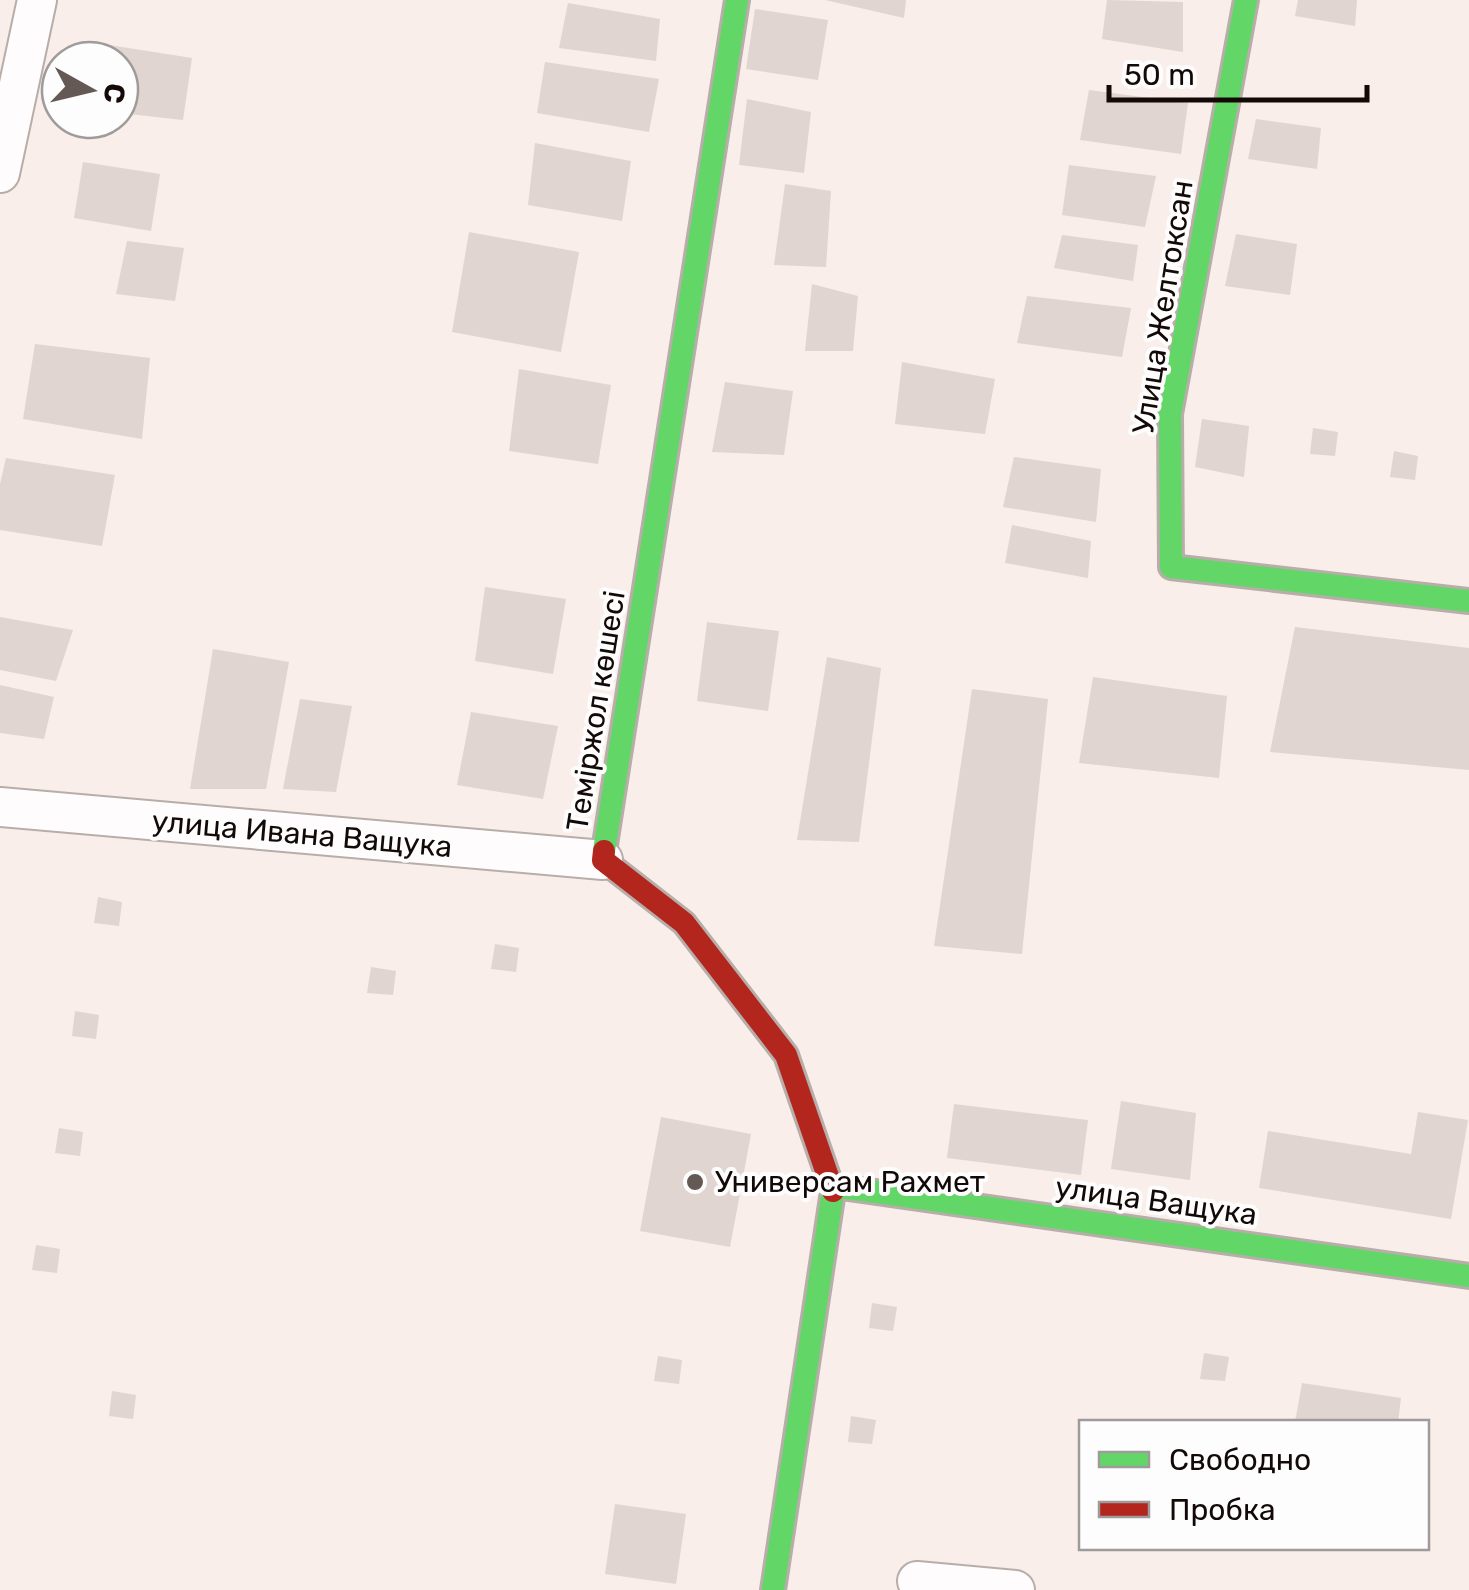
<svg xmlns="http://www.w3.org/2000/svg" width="1469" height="1590" font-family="Rubik,sans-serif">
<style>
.building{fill:#e0d5d1}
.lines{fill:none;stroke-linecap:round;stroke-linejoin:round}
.street-casing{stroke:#b8aea9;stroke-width:42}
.fast-casing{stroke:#b8aea9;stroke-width:28}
.jam-casing{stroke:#b8aea9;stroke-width:28}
.street{stroke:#fefcfc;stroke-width:38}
.fast{stroke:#63d668;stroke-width:22}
.jam{stroke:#b3261e;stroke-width:22}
.poi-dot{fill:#645955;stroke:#fdfdfd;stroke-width:4}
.labels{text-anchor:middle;stroke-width:8;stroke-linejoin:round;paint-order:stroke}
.street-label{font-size:30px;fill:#130906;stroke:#fdfdfd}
.poi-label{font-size:30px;fill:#130906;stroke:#fdfdfd;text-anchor:start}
</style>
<rect width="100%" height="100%" fill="#f9eee9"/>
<g class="building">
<polygon points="825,0 906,0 904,18"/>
<polygon points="1107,0 1183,2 1183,52 1102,39"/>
<polygon points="1298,0 1357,0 1355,26 1295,16"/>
<polygon points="568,3 660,19 656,61 559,48"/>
<polygon points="755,9 828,20 818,80 746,69"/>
<polygon points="103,44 192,58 183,120 120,113 120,60 101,60"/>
<polygon points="545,62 659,79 649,132 537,113"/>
<polygon points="1089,90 1188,103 1181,154 1080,140"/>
<polygon points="747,99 811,112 804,173 739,165"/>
<polygon points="1256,119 1321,128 1317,169 1248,159"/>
<polygon points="535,143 631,161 622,221 528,205"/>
<polygon points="83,162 160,174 151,231 74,218"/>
<polygon points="1069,165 1156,176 1145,227 1062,215"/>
<polygon points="785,184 831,191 826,267 774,265"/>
<polygon points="469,232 579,252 561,352 452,332"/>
<polygon points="1236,234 1297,244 1290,295 1225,286"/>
<polygon points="1062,235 1138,245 1133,281 1054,268"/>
<polygon points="127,241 184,248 175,301 116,294"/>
<polygon points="812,284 858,296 853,351 805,351"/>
<polygon points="1027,296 1131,308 1122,357 1017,343"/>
<polygon points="35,344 150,358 142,439 23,419"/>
<polygon points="902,362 995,379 985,434 895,424"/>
<polygon points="519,369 611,385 598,464 509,451"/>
<polygon points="725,382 793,391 784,455 712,452"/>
<polygon points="1202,419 1249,426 1244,477 1195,467"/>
<polygon points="1313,428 1338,432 1335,456 1310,454"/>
<polygon points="1394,451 1418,456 1415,480 1390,477"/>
<polygon points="1014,457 1101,469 1096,522 1003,507"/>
<polygon points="6,458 115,475 102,546 0,530 0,484"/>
<polygon points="1012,525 1091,541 1088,578 1005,563"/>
<polygon points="485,587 566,599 553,674 475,661"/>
<polygon points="0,617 73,630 56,681 0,670"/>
<polygon points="707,622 779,631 768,711 697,701"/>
<polygon points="1295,627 1469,648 1469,770 1270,752"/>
<polygon points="213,649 289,662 266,789 190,789"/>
<polygon points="827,657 881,668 859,842 797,840"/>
<polygon points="1093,677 1227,696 1219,778 1079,763"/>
<polygon points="0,685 54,697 44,739 0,733"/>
<polygon points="972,689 1048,699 1022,954 934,946"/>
<polygon points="300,699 352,706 336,792 283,789"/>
<polygon points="471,712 558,726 543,799 457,785"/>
<polygon points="98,897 122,902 119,926 94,923"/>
<polygon points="495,944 519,948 516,972 491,969"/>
<polygon points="371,967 396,971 393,995 367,993"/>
<polygon points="75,1011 99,1015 96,1039 72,1036"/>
<polygon points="1121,1101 1196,1113 1190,1180 1111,1169"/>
<polygon points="954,1104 1088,1120 1081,1175 947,1158"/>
<polygon points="1418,1112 1468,1120 1451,1219 1259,1188 1268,1131 1411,1154"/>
<polygon points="661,1117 751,1134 730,1247 640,1231"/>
<polygon points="59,1128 83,1132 80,1156 55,1153"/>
<polygon points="36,1245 60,1249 57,1273 32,1270"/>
<polygon points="872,1303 897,1307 893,1331 869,1328"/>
<polygon points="1204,1353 1229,1357 1225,1381 1200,1379"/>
<polygon points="658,1356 682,1360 679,1384 654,1381"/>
<polygon points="1302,1383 1401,1398 1398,1422 1295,1422"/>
<polygon points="112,1391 136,1395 133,1419 109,1416"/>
<polygon points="851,1416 876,1420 872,1444 848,1442"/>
<polygon points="615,1504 686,1514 676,1584 605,1574"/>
</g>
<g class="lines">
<g class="street-casing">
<g id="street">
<polyline points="0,173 37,0"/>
<polyline points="0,807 603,860"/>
<polyline points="917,1581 1015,1590"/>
</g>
</g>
<g class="fast-casing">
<g id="fast">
<polyline points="1246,0 1170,414 1171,567 1469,601"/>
<polyline points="604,851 737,0"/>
<polyline points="834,1186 1469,1276"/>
<polyline points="773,1590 833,1191"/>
</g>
</g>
<g class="jam-casing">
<polyline id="jam" points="604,851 603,860 684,923 786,1055 833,1191"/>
</g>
<use href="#street" class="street"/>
<use href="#fast" class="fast"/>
<use href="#jam" class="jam"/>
</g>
<circle class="poi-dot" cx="695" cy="1182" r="10"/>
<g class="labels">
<g class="street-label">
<text transform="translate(1163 307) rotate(-81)" y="10">Улица Желтоксан</text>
<text transform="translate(596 711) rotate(-81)" y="10">Теміржол көшесі</text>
<text transform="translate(302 834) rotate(5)" y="10">улица Ивана Ващука</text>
<text transform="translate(1156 1201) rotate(8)" y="10">улица Ващука</text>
</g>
<g class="poi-label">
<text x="715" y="1192">Универсам Рахмет</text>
</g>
</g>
<rect x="1079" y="1420" width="350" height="130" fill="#fdfdfd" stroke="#9f9b9a" stroke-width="2.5"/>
<rect x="1099" y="1452" width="50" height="15" fill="#63d668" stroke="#9f9b9a" stroke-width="2.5"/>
<text x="1169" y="1470" font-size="30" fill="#130906">Свободно</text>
<rect x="1099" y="1502" width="50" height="15" fill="#b3261e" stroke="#9f9b9a" stroke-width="2.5"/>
<text x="1169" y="1520" font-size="30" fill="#130906">Пробка</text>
<g transform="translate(90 90) rotate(98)"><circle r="48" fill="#fdfdfd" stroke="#9f9b9a" stroke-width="2.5"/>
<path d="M0-8L18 38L0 25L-18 38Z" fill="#645955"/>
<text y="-15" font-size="28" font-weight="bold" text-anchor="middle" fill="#130906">С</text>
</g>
<path d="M1109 85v15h258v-15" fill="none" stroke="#130906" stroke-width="5"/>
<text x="1124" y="85" font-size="30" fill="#130906" stroke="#fdfdfd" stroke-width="8" paint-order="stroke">50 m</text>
</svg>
